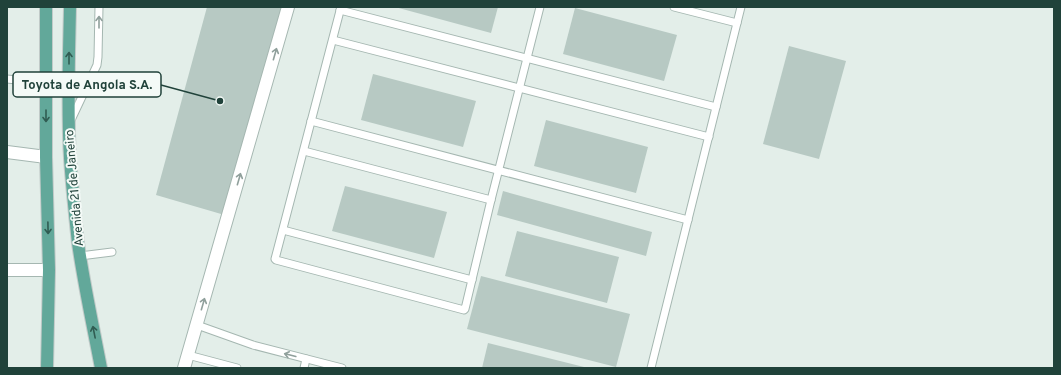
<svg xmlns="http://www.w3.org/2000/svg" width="1061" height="375" font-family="Overpass,sans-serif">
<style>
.building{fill:#b7c9c3}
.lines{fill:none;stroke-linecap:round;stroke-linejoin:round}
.service-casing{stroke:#a5b7b1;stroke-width:9}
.minor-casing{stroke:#a5b7b1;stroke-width:14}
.tertiary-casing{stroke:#a5b7b1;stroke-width:14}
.primary-casing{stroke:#c1cac8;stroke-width:14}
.service{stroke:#fff;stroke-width:7}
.minor{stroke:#fff;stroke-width:12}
.tertiary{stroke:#fff;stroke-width:12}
.primary{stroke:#62a89a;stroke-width:12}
.oneway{stroke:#90a09c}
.oneway2{stroke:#305c52}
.labels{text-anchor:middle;stroke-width:4;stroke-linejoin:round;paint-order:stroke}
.street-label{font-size:12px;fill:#20423a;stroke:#f4faf7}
.leader{fill:none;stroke:#20423a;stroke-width:1.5}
.callout-dot{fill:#20423a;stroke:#f4faf7;stroke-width:1.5}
.callout{fill:#f4faf7;stroke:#20423a;stroke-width:1.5}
.callout-label{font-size:13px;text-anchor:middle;font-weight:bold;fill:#20423a}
</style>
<rect width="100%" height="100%" fill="#e3eee9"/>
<g class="building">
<polygon points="207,7 283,7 228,216 156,195"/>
<polygon points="395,7 498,7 491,33"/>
<polygon points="575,8 677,35 664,81 563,54"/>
<polygon points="789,46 846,61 819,159 763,144"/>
<polygon points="373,74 476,101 463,147 361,120"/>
<polygon points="546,120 648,147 636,193 534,166"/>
<polygon points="345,186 447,212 434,258 332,231"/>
<polygon points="503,191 652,232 646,256 497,215"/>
<polygon points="517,231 619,257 607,303 505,276"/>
<polygon points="481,276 630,314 616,367 467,329"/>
<polygon points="488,343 584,367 584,368 482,368"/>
</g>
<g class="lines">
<g class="service-casing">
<g id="service">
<polyline points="341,7 275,259 276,260 464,310 465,309 491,200 540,7"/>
<polyline points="674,7 737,23"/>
<polyline points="340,10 716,107"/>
<polyline points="333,40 709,137"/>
<polyline points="7,79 46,83"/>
<polyline points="71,120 97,65 98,57 99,7"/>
<polyline points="311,121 688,220"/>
<polyline points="304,151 491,200"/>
<polyline points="283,230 472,280"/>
<polyline points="80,256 112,252"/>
<polyline points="197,325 253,345 342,368"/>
<polyline points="188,355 237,368"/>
<polyline points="304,368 306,359"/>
<polyline points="651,368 741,7"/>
</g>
</g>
<g class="minor-casing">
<g id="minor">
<polyline points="7,152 46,157"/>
<polyline points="7,270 49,270"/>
</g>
</g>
<g class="tertiary-casing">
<polyline id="tertiary" points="184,368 288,7"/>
</g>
<g class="primary-casing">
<g id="primary">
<polyline points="46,7 46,157 49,270 47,368"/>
<path d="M 70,7 C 69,57 67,108 70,158 C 72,187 75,215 78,243 C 84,285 93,326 101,368"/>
</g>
</g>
<use href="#service" class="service"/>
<use href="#minor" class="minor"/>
<use href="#tertiary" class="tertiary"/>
<use href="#primary" class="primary"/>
</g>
<defs><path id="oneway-shaft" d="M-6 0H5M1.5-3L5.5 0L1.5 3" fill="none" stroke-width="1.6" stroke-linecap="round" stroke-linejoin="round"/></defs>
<g class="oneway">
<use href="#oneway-shaft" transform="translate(99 22) rotate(-90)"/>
<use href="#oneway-shaft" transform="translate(275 54) rotate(-74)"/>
<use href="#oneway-shaft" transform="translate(239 179) rotate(-74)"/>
<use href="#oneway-shaft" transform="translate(203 304) rotate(-74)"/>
<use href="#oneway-shaft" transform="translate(290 355) rotate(-166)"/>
</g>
<g class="oneway2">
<use href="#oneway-shaft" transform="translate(69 58) rotate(-90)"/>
<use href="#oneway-shaft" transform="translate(46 116) rotate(90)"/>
<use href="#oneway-shaft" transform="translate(48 228) rotate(89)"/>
<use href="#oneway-shaft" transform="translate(94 332) rotate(-101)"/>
</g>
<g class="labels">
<g class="street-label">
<text transform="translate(74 188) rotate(-95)" y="4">Avenida 21 de Janeiro</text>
</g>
</g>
<path class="leader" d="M220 101L161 85"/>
<circle class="callout-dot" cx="220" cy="101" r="4"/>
<rect class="callout" x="13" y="72" width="148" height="25" rx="4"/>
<g class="callout-label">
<text x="87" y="89">Toyota de Angola S.A.</text>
</g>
<rect width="1061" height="375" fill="none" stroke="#20423a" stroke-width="16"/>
</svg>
